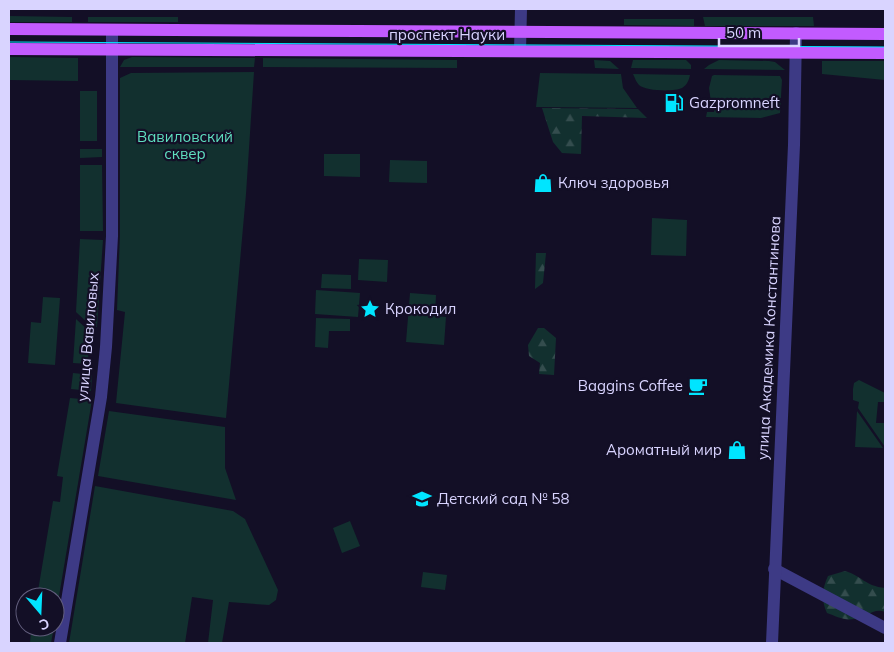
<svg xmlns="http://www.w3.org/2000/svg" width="894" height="652" font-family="Mulish,sans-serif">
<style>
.green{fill:#12302f}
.forest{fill:url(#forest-firs)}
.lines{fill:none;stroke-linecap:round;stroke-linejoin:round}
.minor{stroke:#3d3a85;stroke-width:12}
.major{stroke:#c25bff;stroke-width:12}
.tram{stroke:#00e5ff;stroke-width:1}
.labels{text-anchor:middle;stroke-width:4.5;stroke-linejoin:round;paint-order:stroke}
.street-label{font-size:15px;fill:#d9d4ff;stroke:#130f26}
.poi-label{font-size:15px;fill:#d9d4ff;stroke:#130f26;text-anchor:start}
.park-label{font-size:15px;fill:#5fe0c0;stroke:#130f26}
</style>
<defs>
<pattern id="forest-firs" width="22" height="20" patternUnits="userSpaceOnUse" patternTransform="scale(1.25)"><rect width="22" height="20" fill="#12302f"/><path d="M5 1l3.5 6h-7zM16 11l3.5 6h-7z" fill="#344d4e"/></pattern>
</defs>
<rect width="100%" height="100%" fill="#130f26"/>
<g class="green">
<polygon points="9,16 72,17 72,22 9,22"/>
<rect x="88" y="17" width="90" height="5"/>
<polygon points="703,17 813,17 814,26 705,26"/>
<polygon points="624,19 694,19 694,26 624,25"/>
<polygon points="9,57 78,58 78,81 9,80"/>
<polygon points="132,57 255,58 254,67 120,67 124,60"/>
<polygon points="263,58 457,60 457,68 263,67"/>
<polygon points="594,60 610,61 619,69 595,68"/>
<polygon points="633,60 686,60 691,65 691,69 631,68"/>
<polygon points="719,60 769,61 775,62 785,70 704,69 709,65"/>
<polygon points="822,61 885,61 885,80 822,74"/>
<polygon points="254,72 246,194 226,418 116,403 125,312 117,310 120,234 120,78 131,73"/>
<polygon points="540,73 621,74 623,88 637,108 536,107"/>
<path d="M 633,74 L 690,75 C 689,80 687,85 682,88 C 674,92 645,91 639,85 C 636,82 635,78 633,74 Z"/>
<polygon points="714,75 780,76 782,80 780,113 761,118 706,117 707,112 714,112 715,103 711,102 709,88 712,76"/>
<rect x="80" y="91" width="17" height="50"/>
<polygon points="80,149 102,149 102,157 80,158"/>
<polygon points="324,154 360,154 360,177 324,176"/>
<polygon points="390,160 427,161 427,183 389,182"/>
<polygon points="80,165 102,165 103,231 80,231"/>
<polygon points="652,218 687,220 686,256 651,255"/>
<polygon points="80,239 103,240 97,327 90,325 76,312"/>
<polygon points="359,259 388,260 387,282 358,280"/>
<polygon points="322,274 351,275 351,289 321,288"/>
<polygon points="316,290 360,293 358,317 315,314"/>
<polygon points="410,293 436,295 435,316 446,317 444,345 406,342"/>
<polygon points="43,297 60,298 55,365 28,363 31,322 41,323"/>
<polygon points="316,318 350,319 350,331 329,331 328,348 315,347"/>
<polygon points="76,319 89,331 88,364 73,363"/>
<polygon points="73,373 92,375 91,391 71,389"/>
<polygon points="859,380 885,393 885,402 878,402 876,423 885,423 885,447 858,408 859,402 853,400 853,389 854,383"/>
<polygon points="70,398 92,400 55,620 55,597 37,597 53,501 60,502 63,477 57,476"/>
<polygon points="109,411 225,427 225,468 236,500 98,476"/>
<polygon points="857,411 883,448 855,447"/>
<polygon points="95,486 233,511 245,519 278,590 276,600 269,605 229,602 222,643 208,643 213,600 192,597 185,643 69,643"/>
<polygon points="350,521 360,546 342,553 333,528"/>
<polygon points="423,572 447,575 445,590 421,587"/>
<polygon points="39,627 54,627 51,643 30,643 31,632 38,633"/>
</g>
<g class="forest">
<polygon points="542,108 638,109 647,118 582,116 581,154 562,153 553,142"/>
<polygon points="536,253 546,253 543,283 535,289"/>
<polygon points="538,328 544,328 556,338 554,375 539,374 540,363 529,356 528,345"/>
<path d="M 845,571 C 862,576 865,586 885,588 L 885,612 C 874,607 865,618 854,619 C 844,621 836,616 827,613 C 821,600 822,589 828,576 Z"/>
</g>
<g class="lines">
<g class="minor">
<polyline points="520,51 521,9"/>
<polyline points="774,569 885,628"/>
<polyline points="60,643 101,397 106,347 112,236 112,30"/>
<polyline points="772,643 794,145 796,33"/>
</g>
<g class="major">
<polyline points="9,29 885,34"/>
<polyline points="9,49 885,53"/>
</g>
<polyline class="tram" points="9,42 885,47"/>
</g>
<defs>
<g id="fuel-bare" transform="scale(1.5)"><path d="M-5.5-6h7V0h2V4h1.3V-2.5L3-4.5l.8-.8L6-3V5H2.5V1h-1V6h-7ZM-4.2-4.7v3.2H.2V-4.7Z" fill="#00e5ff" stroke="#130f26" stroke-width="2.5" paint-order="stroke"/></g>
<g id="shop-bare" transform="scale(1.5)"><path d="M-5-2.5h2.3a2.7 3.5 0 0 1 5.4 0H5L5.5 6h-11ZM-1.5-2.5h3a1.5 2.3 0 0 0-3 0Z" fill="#00e5ff" stroke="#130f26" stroke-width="2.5" paint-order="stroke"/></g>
<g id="sight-bare" transform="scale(1.5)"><path d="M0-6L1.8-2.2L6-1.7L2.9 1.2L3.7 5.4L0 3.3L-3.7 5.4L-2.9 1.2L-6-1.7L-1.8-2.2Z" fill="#00e5ff" stroke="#130f26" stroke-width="2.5" paint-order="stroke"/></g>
<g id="cafe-bare" transform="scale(1.5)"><path d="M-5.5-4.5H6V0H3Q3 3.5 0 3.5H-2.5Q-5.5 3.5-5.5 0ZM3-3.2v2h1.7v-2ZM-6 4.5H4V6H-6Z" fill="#00e5ff" stroke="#130f26" stroke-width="2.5" paint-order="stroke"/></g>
<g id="school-bare" transform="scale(1.5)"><path d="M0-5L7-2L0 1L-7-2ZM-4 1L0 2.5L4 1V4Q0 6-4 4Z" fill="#00e5ff" stroke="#130f26" stroke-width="2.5" paint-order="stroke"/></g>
</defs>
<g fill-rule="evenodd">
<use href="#fuel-bare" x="674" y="103"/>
<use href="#shop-bare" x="543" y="183"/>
<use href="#sight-bare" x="370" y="309"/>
<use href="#cafe-bare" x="698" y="386"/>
<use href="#shop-bare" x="737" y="450"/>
<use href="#school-bare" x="422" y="499"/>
</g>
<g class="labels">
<g class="street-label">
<text x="447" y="40">проспект Науки</text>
<text transform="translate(88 337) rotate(-85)" y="5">улица Вавиловых</text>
<text transform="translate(769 338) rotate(-87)" y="5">улица Академика Константинова</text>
</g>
<g class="poi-label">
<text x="689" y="108">Gazpromneft</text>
<text x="558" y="188">Ключ здоровья</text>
<text x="385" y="314">Крокодил</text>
<text x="683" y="391" text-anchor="end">Baggins Coffee</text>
<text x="722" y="455" text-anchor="end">Ароматный мир</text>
<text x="437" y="504">Детский сад № 58</text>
</g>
<g class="park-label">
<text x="185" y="142">Вавиловский<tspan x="185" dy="17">сквер</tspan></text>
</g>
</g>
<rect width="894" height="652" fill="none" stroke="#d9d4ff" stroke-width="20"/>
<g transform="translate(40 612) rotate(161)"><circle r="24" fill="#130f26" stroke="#625e7d"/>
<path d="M0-4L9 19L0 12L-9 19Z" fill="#00e5ff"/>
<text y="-8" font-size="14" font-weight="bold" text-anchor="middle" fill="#d9d4ff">С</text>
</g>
<path d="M719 38v8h80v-8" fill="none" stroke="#d9d4ff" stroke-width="2.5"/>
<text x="726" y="38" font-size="15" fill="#d9d4ff" stroke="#130f26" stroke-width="4" paint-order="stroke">50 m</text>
</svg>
